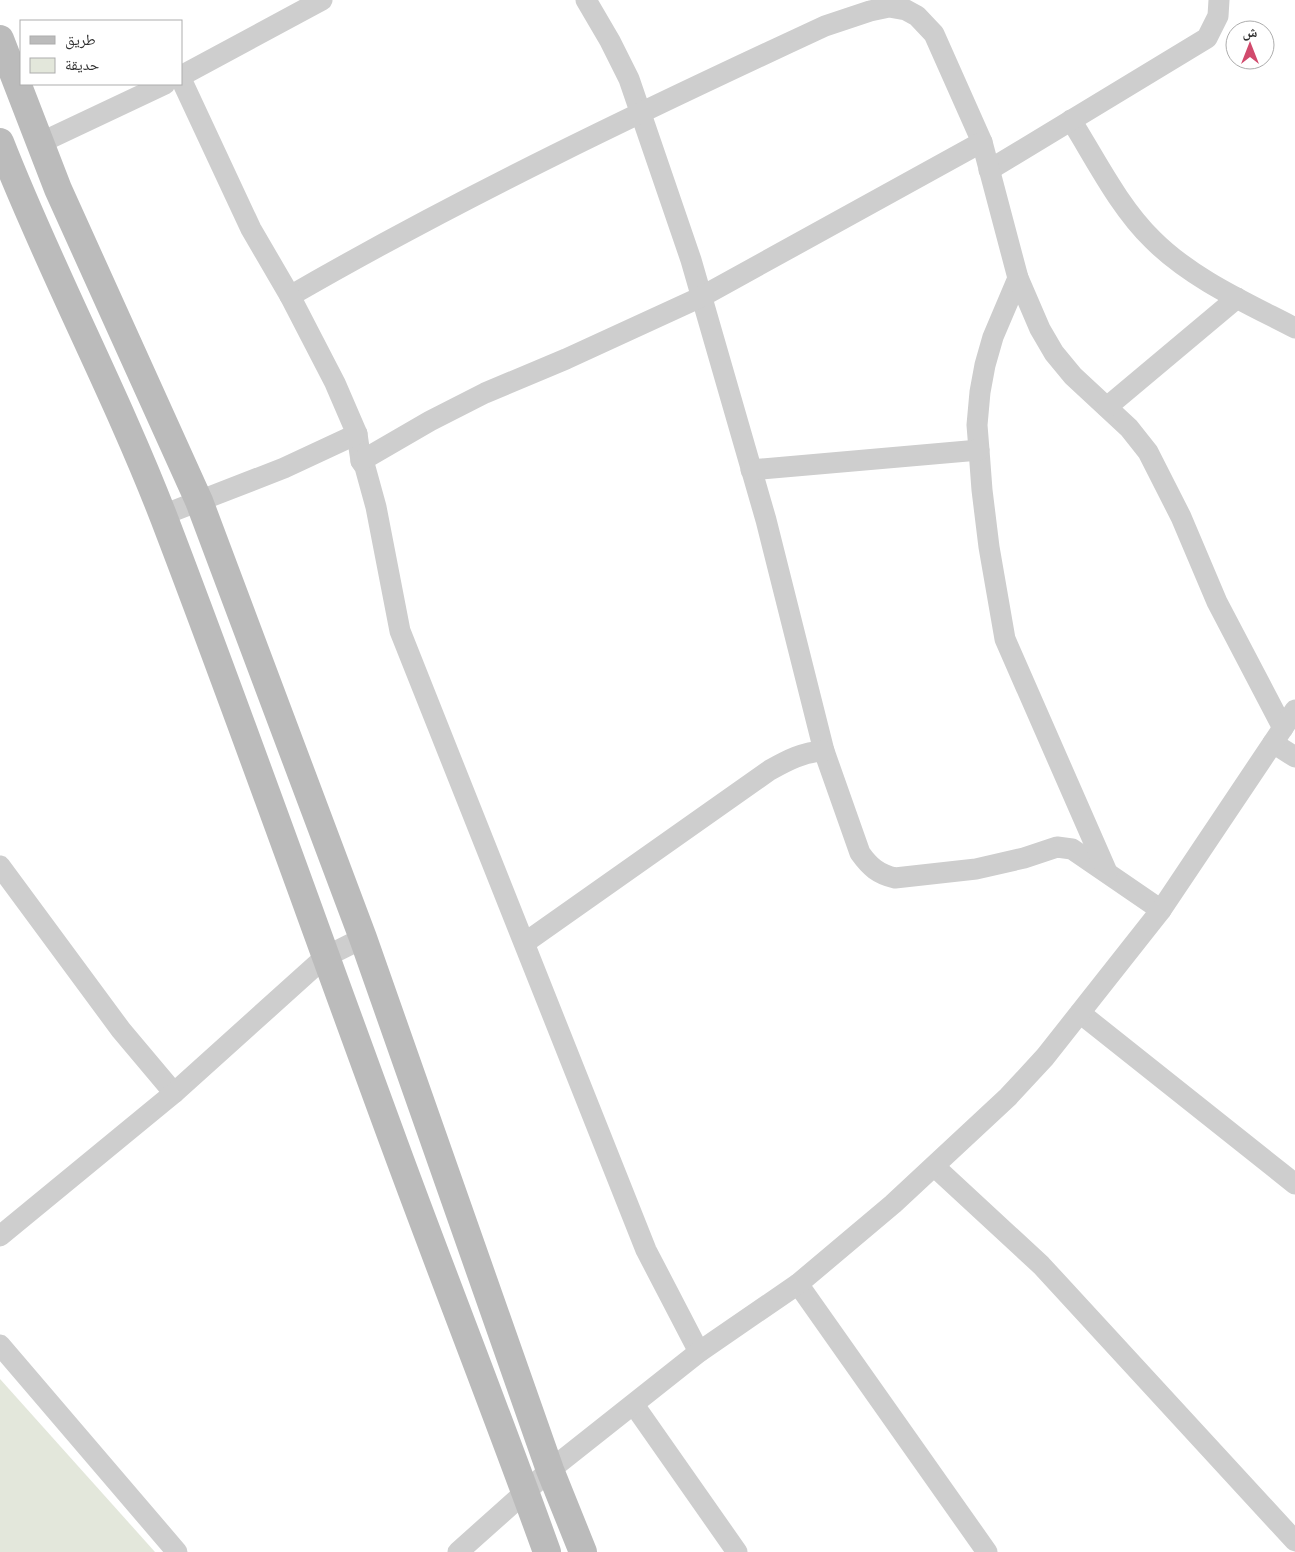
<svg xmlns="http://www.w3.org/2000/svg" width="1295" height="1552" font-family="'Roboto Condensed','Noto Naskh Arabic',sans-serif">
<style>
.green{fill:#e3e7db}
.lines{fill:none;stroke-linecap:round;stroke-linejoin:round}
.street{stroke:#cecece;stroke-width:21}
.secondary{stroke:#bbb;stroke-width:28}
</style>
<rect width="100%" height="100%" fill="#fff"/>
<polygon class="green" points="0,1379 155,1552 0,1552"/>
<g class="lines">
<g class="street">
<path d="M 586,0 L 610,41 L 629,79 L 691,260 L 766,520 L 824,751 L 860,853 C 870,867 878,874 895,878 L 976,869 L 1024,858 L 1057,847 L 1072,849 L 1161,910"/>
<polyline points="181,76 322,0"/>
<path d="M 1071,120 C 1096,160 1119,207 1153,240 C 1192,279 1247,303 1295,328"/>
<polyline points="40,143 165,84"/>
<polyline points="989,170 1207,38 1218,16 1219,0"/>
<polyline points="1018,278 993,337 985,365 980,392 977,425 979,450 982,490 989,547 1005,639 1107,872"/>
<path d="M 290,296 C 463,196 644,110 825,26 L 870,11 L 889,7 L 906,10 L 917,16 L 934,34 L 982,142 L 1018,278 L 1040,329 L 1054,353 L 1073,376 L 1129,428 L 1148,452 L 1181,517 L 1217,602 L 1283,728"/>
<polyline points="1107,407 1237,298"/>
<polyline points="357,434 361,461 365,467 376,507 400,631 646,1250 699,1352"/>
<polyline points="361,461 430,421 485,393 566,359 701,297 982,142"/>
<polyline points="751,470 979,450"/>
<polyline points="163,515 284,468 357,434 335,383 290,296 251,229 181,79"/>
<polyline points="1273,743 1295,757"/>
<polyline points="0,866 121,1030 174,1093"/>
<path d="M 526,942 L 770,770 C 788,760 803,752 824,751"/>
<polyline points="1080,1013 1295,1184"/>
<polyline points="935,1167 1041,1265 1295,1541"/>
<polyline points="0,1236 174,1093 325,957 363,938"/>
<polyline points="798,1284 987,1552"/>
<polyline points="0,1345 177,1552"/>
<polyline points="634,1405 737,1552"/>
<polyline points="458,1552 550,1470 699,1352 798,1284 893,1204 1008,1097 1045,1057 1161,910 1295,710"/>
</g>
<g class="secondary">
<polyline points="0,39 58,189 199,501 363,938 550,1470 583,1552"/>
<path d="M 0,142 C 50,270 115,391 164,518 C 244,727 318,937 395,1146 C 445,1282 498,1416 547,1552"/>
</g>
</g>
<rect x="20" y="20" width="162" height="65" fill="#ffffff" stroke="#adadad"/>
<rect x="30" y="36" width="25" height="8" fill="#bbbbbb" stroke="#adadad"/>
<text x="65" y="45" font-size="15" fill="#313131">طريق</text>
<rect x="30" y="58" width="25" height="15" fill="#e3e7db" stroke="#adadad"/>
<text x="65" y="70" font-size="15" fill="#313131">حديقة</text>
<g transform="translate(1250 45)"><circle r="24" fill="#ffffff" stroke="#adadad"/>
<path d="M0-4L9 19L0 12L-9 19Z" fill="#d14a6c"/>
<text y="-8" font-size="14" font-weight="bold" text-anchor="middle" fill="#313131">ش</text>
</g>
</svg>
